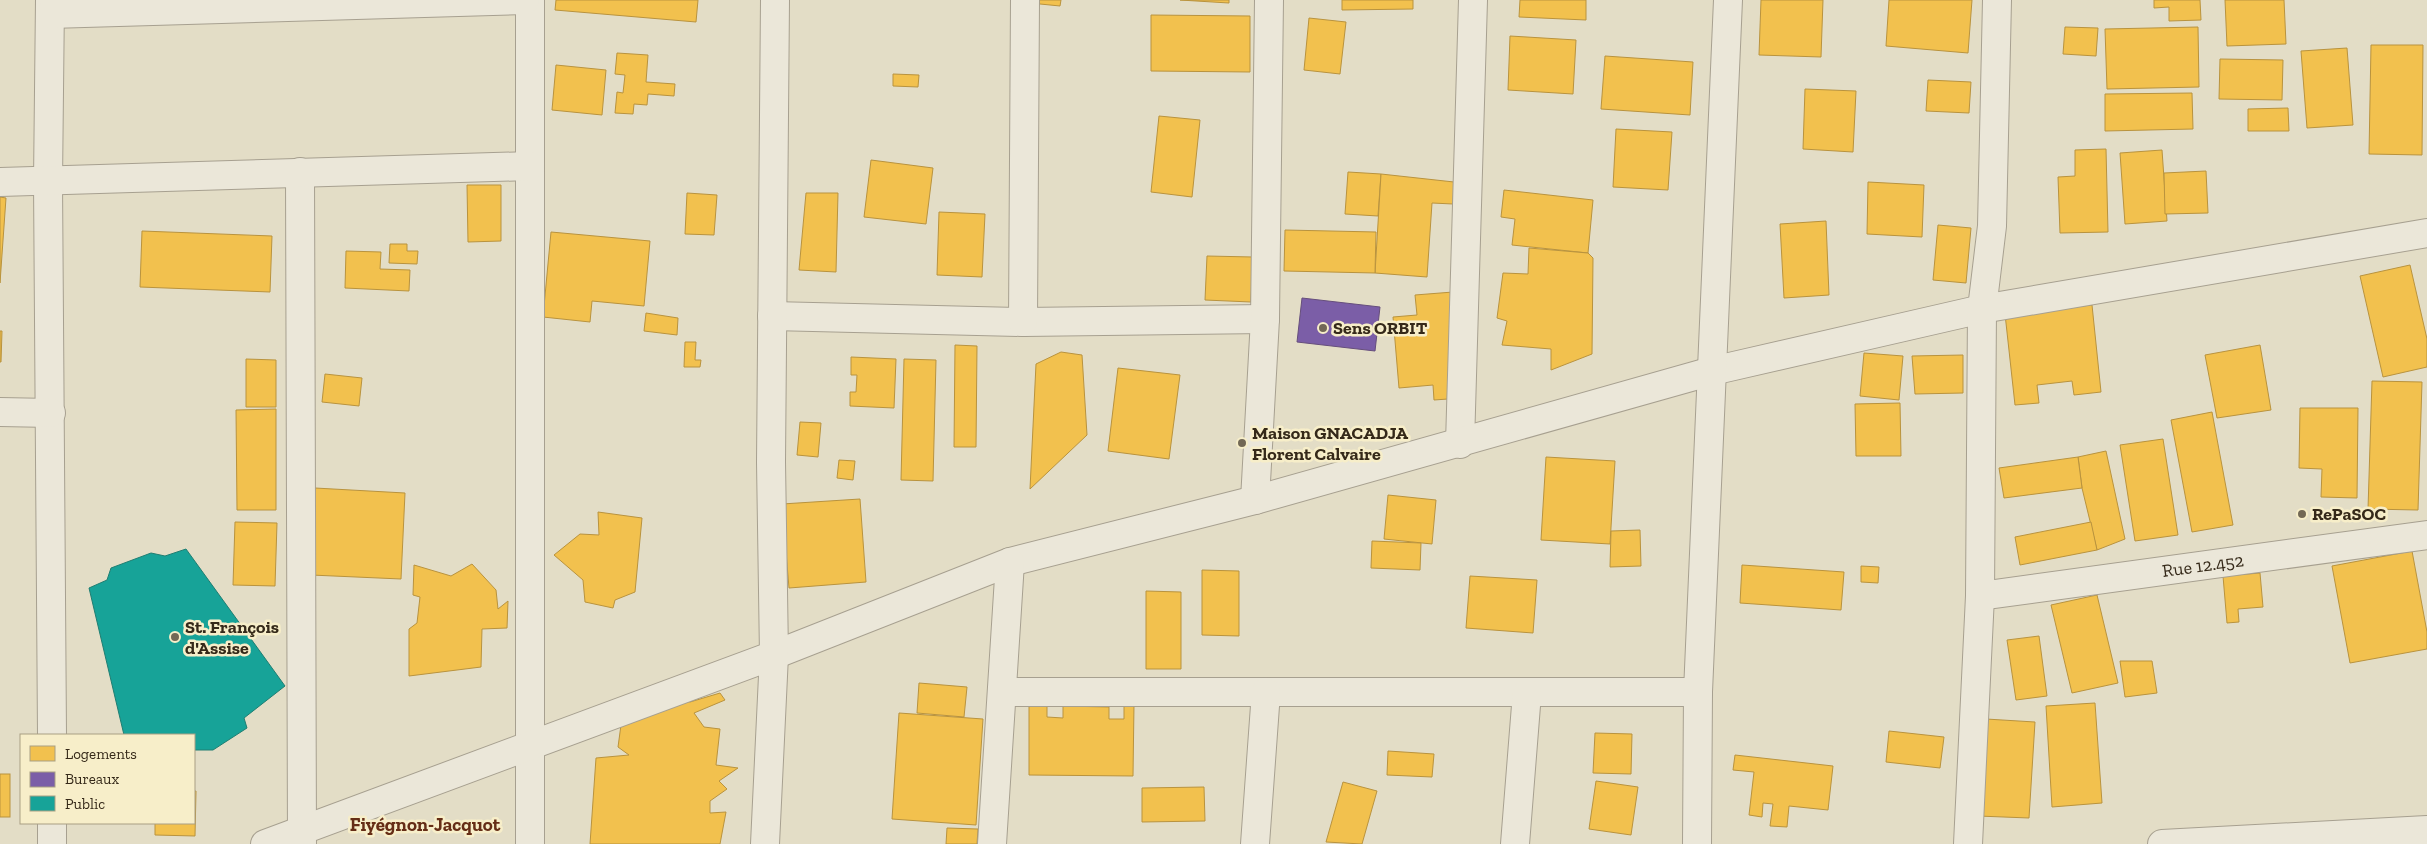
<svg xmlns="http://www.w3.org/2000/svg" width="2427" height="844" font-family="'Zilla Slab',serif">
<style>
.homes{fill:#f2c14e;stroke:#b9933e}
.offices{fill:#7b5ea7;stroke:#664e7c}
.public{fill:#17a398;stroke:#207e72}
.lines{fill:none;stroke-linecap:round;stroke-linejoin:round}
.minor-casing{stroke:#a7a090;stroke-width:30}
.minor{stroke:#ebe7d9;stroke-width:28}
.poi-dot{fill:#726856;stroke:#f7eec9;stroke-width:2}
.labels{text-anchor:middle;stroke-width:5;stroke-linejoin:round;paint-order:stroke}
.poi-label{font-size:18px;font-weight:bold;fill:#352919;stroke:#f7eec9;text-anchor:start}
.street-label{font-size:18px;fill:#352919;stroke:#f7eec9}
.neighbourhood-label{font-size:19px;font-weight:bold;fill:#652d16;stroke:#f7eec9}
</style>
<rect width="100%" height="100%" fill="#e3ddc6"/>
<g class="homes">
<polygon points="556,0 698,0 696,22 555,10"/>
<polygon points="1030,0 1061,0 1060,6 1030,3"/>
<polygon points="1180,0 1229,0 1229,3"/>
<polygon points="1342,0 1413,0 1413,9 1342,10"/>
<polygon points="1520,0 1586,0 1586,20 1519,17"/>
<polygon points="1761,0 1823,0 1821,57 1759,55"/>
<polygon points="1889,0 1972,0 1968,53 1886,46"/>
<polygon points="2154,0 2200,0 2201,20 2169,21 2169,7 2154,8"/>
<polygon points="2225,0 2284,0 2286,44 2227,46"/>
<polygon points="1151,15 1250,16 1250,72 1151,71"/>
<polygon points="1309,18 1346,22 1340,74 1304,70"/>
<polygon points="2065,27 2098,28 2096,56 2063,54"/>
<polygon points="2198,27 2199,87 2107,89 2105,29"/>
<polygon points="1510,36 1576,40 1573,94 1508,90"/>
<polygon points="2371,45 2423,45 2422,155 2369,154"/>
<polygon points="2347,48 2353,125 2307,128 2301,51"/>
<polygon points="617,53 648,55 646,82 675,84 674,96 648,94 647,105 634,104 633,114 615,113 617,92 623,93 625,75 615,74"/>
<polygon points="1605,56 1693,62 1690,115 1601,109"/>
<polygon points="2220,59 2283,60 2282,100 2219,99"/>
<polygon points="556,65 606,70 602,115 552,110"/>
<polygon points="893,74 919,75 918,87 893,86"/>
<polygon points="1928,80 1971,82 1969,113 1926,111"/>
<polygon points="1805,89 1856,91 1853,152 1803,149"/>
<polygon points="2192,93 2193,129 2105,131 2105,94"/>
<polygon points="2288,108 2289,131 2248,131 2248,109"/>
<polygon points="1159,116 1200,120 1192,197 1151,192"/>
<polygon points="1616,129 1672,132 1668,190 1613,187"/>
<polygon points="2106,149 2108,232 2060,233 2058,177 2075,176 2075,150"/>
<polygon points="2162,150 2167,221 2125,224 2120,153"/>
<polygon points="871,160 933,168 926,224 864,217"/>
<polygon points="2206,171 2208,213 2165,214 2164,173"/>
<polygon points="1348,172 1381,174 1378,216 1345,214"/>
<polygon points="1381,174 1454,182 1453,204 1432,203 1427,277 1375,273"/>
<polygon points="1868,182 1924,185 1922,237 1867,234"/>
<polygon points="467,185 501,185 501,241 468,242"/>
<polygon points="1504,190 1593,200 1588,253 1512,245 1515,219 1501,217"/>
<polygon points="687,193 717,195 714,235 685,234"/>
<polygon points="806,193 838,193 836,272 799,270"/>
<polygon points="0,197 6,198 0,283"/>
<polygon points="939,212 985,214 982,277 937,275"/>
<polygon points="1826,221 1829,295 1784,298 1780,224"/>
<polygon points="1938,225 1971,228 1966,283 1933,280"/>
<polygon points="1285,230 1376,232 1375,273 1284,271"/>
<polygon points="142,231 272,236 270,292 140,287"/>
<polygon points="551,232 650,241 644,306 592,301 590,322 543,317"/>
<polygon points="390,244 407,244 407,251 418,251 417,264 389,263"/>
<polygon points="1529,248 1588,253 1593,258 1592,354 1551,370 1551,349 1502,345 1507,321 1497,318 1503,273 1528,274"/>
<polygon points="346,251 381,252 380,269 410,270 409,291 345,288"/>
<polygon points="1207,256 1253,257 1251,302 1205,300"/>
<polygon points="2410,265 2427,339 2427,367 2383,377 2360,276"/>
<polygon points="1453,292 1462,398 1434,400 1433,385 1399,388 1393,317 1417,315 1415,295"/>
<polygon points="2092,305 2101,392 2074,395 2072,381 2037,385 2039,403 2015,405 2005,314"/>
<polygon points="646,313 678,318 677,335 644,331"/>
<polygon points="0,331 2,331 1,362 0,362"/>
<polygon points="685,342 696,342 695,360 701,360 700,367 684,367"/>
<polygon points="955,345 977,346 976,447 954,447"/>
<polygon points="2260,345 2271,410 2217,418 2205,355"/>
<polygon points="1061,352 1082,355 1087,435 1030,489 1036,364"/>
<polygon points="1864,353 1903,356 1899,400 1860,396"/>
<polygon points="1963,355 1963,393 1915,394 1912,356"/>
<polygon points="851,357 896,359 894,408 850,406 850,392 856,392 857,375 851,375"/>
<polygon points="246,359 276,360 276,407 246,407"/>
<polygon points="904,359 936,360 933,481 901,480"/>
<polygon points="1118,368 1180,375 1169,459 1108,451"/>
<polygon points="325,374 362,378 359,406 322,402"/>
<polygon points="2372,381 2422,382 2418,510 2368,509"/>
<polygon points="1900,403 1901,456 1856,456 1855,404"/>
<polygon points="2300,408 2358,408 2357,498 2321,497 2322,469 2299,468"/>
<polygon points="276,409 276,510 237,510 236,410"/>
<polygon points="2212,412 2233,525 2192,532 2171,420"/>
<polygon points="800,422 821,423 818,457 797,455"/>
<polygon points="2163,439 2178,535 2135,541 2120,445"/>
<polygon points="2106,451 2125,539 2097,550 2082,488 2078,457"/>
<polygon points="1546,457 1615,461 1610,544 1541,540"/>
<polygon points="2078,457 2082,488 2004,498 1999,468"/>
<polygon points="839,460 855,461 853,480 837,478"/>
<polygon points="315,488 405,493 401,579 311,575"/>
<polygon points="1388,495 1436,500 1432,544 1384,539"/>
<polygon points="860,499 866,582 789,588 782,504"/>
<polygon points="598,512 642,518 635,592 615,600 613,608 585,602 583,580 554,555 580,534 599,535"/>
<polygon points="235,522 277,523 275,586 233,585"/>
<polygon points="2091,522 2097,550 2020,565 2015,537"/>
<polygon points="1640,530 1641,566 1610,567 1611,531"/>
<polygon points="1372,541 1421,543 1420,570 1371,568"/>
<polygon points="2412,551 2427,632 2427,649 2350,663 2332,566"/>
<polygon points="472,564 496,590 498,609 508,601 507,628 482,629 481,667 409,676 409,629 417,623 420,597 413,595 414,565 451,576"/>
<polygon points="1742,565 1844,572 1841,610 1740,603"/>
<polygon points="1861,566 1879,567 1878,583 1861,582"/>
<polygon points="1202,570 1239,571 1239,636 1202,635"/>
<polygon points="2260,573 2263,607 2238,609 2239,622 2227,623 2223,576"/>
<polygon points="1470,576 1537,580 1533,633 1466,628"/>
<polygon points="1146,591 1181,592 1181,669 1146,669"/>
<polygon points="2097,595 2118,683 2072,693 2051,605"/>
<polygon points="2039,636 2047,696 2016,700 2007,640"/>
<polygon points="2120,661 2152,661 2157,693 2125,697"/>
<polygon points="919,683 967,687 964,717 917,713"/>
<polygon points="720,693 725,700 694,713 704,727 720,729 716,765 738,768 719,781 727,789 710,801 710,813 726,812 720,844 590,844 596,758 629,755 618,747 621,725 673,694 690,702"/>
<polygon points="1029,701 1047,701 1047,717 1063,718 1063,706 1109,707 1109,719 1124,719 1124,704 1134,704 1133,776 1029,775"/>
<polygon points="2095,703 2102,803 2052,807 2046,706"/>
<polygon points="899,713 983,719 976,825 892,819"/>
<polygon points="1986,719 2035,722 2029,818 1978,816"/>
<polygon points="1889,731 1944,737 1940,768 1886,762"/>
<polygon points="1595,733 1632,734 1631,774 1593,773"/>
<polygon points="1388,751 1434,754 1432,777 1387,775"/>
<polygon points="1735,755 1833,766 1828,810 1789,806 1787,827 1770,826 1773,804 1763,803 1762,817 1749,815 1754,772 1733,770"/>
<rect x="0" y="774" width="10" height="43"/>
<polygon points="1596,781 1638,787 1631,835 1589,829"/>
<polygon points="1343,782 1377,791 1362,844 1326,842"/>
<polygon points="1204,787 1205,821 1142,822 1142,788"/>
<polygon points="194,791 196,791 195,836 155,835 155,823 194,823"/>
<polygon points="947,828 978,829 977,844 946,844"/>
</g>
<polygon class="offices" points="1302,298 1380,307 1375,351 1297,342"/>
<polygon class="public" points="186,549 285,686 244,718 247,728 213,750 194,750 194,735 124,735 89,588 107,580 111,568 151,553 165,556"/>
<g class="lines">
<g class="minor-casing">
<g id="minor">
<polyline points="50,0 48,182 52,735"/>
<polyline points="530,0 530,844"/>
<polyline points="50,14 525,0"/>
<polyline points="300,172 302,844"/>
<polyline points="0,182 530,166"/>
<polyline points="772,316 1023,322 1265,319"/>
<polyline points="1023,322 1025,0"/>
<polyline points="0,412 51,413"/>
<polyline points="1460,444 1473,0"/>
<polyline points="1255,500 1265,319 1269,0"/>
<path id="s1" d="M 1980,596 L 2427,535"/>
<polyline points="1003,692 1698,692"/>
<polyline points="52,844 52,823"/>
<polyline points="265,844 774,655 1010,562 1255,500 1712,371 1982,309 2427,233"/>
<polyline points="765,844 774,655 771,462 775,0"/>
<polyline points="992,844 1010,562"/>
<polyline points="1255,844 1266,692"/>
<polyline points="1515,844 1527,693"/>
<polyline points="1697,844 1698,692 1728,0"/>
<polyline points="1968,844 1980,596 1982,309 1992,226 1997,0"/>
<polyline points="2162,844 2427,830"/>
</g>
</g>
<use href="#minor" class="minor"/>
</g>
<g class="poi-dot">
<circle cx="1323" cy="328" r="5"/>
<circle cx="1242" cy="443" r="5"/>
<circle cx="2302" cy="514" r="5"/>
<circle cx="175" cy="637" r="5"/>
</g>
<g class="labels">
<g class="poi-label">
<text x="1333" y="334">Sens ORBIT</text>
<text x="1252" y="439">Maison GNACADJA<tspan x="1252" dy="21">Florent Calvaire</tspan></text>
<text x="2312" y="520">RePaSOC</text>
<text x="185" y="633">St. François<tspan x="185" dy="21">d'Assise</tspan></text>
</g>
<g class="street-label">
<text dy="6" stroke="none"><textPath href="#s1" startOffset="225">Rue 12.452</textPath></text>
</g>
<g class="neighbourhood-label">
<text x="425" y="831">Fiyégnon-Jacquot</text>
</g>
</g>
<rect x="20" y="734" width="175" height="90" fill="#f7eec9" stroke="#a99f83"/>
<rect x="30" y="746" width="25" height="15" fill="#f2c14e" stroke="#a99f83"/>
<text x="65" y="759" font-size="15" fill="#352919">Logements</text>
<rect x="30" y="772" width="25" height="15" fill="#7b5ea7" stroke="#a99f83"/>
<text x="65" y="784" font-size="15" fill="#352919">Bureaux</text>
<rect x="30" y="796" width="25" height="15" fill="#17a398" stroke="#a99f83"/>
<text x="65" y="809" font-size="15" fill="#352919">Public</text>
</svg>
